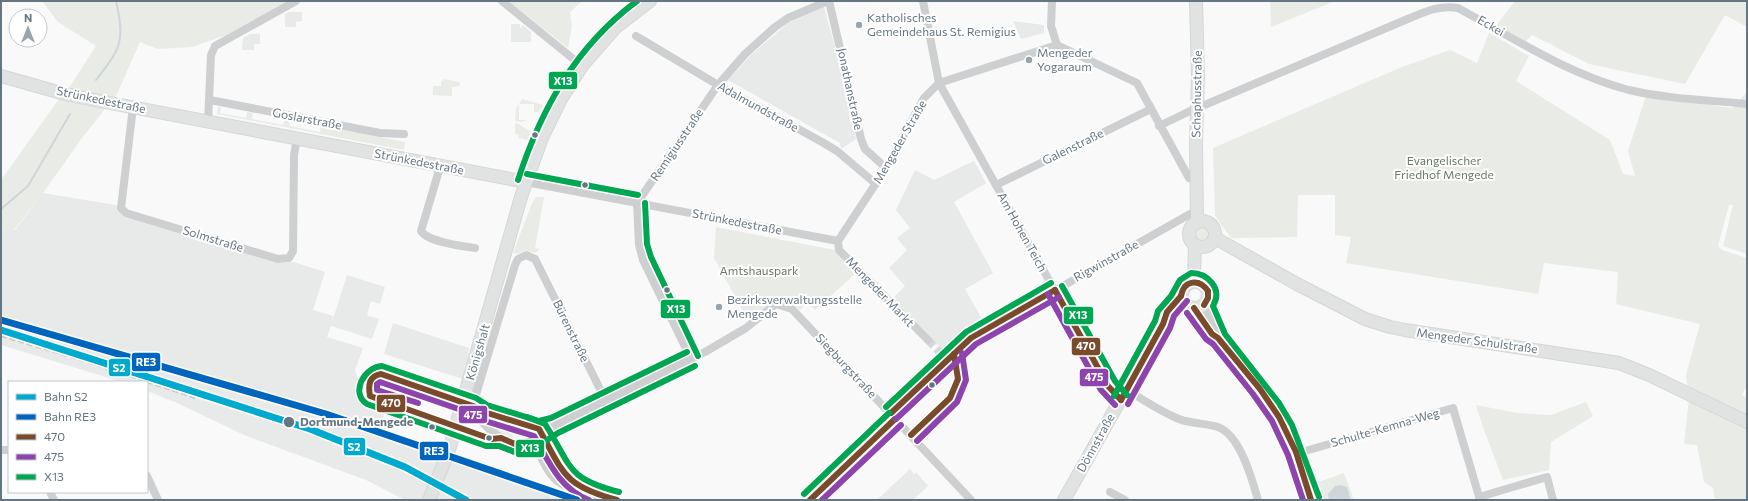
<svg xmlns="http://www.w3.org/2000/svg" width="1748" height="501" font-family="Commissioner,sans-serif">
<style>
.built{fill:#e8e9e9}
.green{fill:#e8ebe6}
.water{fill:#ced6d9}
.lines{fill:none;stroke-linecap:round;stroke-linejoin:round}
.stream{stroke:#ced6d9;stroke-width:2}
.street-tunnel{stroke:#d4d8dc;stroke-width:8;stroke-dasharray:8 4;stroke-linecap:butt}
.secondary-casing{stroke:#d5d6d7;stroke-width:14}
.street{stroke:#cecfd0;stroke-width:8}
.secondary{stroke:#e1e2e2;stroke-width:12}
.rail{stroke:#c3c5c6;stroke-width:2;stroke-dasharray:6 3;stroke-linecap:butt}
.bus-1-casing{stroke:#fff;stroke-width:9}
.bus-2-casing{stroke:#fff;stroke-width:9}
.bus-3-casing{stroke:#fff;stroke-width:9}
.bus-1{stroke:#7a4b2a;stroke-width:6}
.bus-2{stroke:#8e44ad;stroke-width:6}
.bus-3{stroke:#00a651;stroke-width:6}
.rail-1-casing{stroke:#fff;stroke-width:10}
.rail-2-casing{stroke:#fff;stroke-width:10}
.rail-1{stroke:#00a9ce;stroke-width:7}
.rail-2{stroke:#0065bd;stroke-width:7}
.poi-dot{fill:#99a4ac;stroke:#fff;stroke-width:1.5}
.bus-dot{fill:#657683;stroke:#fff;stroke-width:1.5}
.labels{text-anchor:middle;stroke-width:4;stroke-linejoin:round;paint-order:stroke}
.poi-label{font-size:12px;fill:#657683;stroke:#fff;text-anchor:start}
.street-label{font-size:12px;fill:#657683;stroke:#fff}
.park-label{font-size:12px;fill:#687a64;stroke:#fff}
.stop-label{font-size:12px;font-weight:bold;fill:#657683;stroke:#fff;text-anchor:start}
.line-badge{stroke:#fff;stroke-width:1.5}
.badge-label{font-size:11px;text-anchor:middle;font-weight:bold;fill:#fff}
</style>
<rect width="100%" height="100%" fill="#f9f9f9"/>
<g class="built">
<polygon points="824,7 846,87 856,139 841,149 840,143 728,80 750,56 788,23"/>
<polygon points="288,12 302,12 302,21 296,22 296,27 285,27 285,14"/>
<polygon points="1013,21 1044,25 1044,33 1021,39"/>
<polygon points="511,24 520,24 520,28 523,25 531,32 531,42 511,42"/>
<polygon points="250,34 260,34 260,44 254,44 254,50 242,50 243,38"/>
<polygon points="974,161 986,183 954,202 993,273 965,289 983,321 966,331 945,352 893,298 905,286 889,268 907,250 897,238 910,228 896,210 915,170 934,180"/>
<polygon points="43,193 116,205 122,214 281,263 294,262 325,272 313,310 333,316 332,322 347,275 385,287 380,304 371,301 367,315 379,319 372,339 331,326 327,337 363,348 355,370 364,400 386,410 379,428 589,500 405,500 366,480 244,435 175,402 147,391 147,382 122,382 1,345 1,235 7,228 15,230"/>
<polygon points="393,323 469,348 466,380 384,354"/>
<polygon points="910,469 914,474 916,472 928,486 913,500 877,500"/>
</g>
<g class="green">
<polygon points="42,1 290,1 226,35 192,47 158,49 140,42 117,94 82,138 43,193 14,230 7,228 1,235 1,180 59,99 65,94 96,46 58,22"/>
<polygon points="508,1 582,1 570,12 572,26 568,48"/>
<polygon points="1270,1 1335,1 1271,27"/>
<polygon points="1515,1 1747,1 1747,27 1725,15 1685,84 1589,64 1532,35 1524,43 1495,27"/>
<polygon points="1489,33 1529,56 1516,81 1610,140 1623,174 1635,176 1628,151 1646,96 1732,108 1747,92 1747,254 1723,246 1733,205 1729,205 1718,246 1722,250 1747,258 1747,385 1742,395 1747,398 1747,500 1715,500 1713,488 1704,482 1697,445 1684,444 1689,399 1686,375 1700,324 1616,304 1618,272 1544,263 1538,294 1346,263 1351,237 1335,235 1335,195 1298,195 1297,237 1231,238 1215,216 1213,148 1402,67 1450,50 1477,63"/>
<polygon points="444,79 459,82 460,86 452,87 452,96 433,95 433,86 441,86 441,82"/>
<polygon points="522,99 543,105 539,112 534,112 534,104 519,104 519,120 528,120 521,122 515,121 516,109"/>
<polygon points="218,107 221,107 220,113 246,118 247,112 253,113 252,119 283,125 285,119 290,120 289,126 320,132 321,126 405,142 404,150 217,114"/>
<polygon points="515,123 519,124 531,132 527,140 518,138 519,135 515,134"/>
<polygon points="536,197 544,197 535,248 540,249 535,253 525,250 517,254 513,253 532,203"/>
<circle cx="1202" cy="233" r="7"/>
<polygon points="716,227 835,250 856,273 815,310 807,303 800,310 790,302 778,300 749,322 714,258"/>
<polygon points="1586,402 1593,416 1551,442 1549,470 1503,480 1484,430 1476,405 1517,413 1551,415"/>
<polygon points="485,416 491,417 488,421 502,425 506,422 516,425 512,429 513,434 511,440 499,434 483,419"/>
<polygon points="1344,473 1354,500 1351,500 1350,494 1329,494 1329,500 1320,500 1316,483"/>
</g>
<polygon class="water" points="1340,485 1347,487 1351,500 1329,500 1328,494 1335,486"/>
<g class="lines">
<g class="stream">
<path d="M 96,80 C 121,48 125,42 116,1"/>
<polyline points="1,209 28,186 70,114"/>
</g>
<polyline class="street-tunnel" points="928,340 947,360"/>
<g class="secondary-casing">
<g id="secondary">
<polyline points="1196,1 1198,77 1196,143 1197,222"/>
<polyline points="1,76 65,94 110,103 526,182"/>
<circle cx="1202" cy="234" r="13"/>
<polyline points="1215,238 1297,284 1365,319 1390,327 1405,330 1619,363 1649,375 1747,422"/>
<circle cx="1195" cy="295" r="13"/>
<polyline points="1191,282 1194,274 1195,245"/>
<polyline points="429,500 449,450 521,197 542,138 561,99 582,66 616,27 650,1"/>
<polyline points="1064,500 1163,324 1177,309 1185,304"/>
</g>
</g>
<g class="street">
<polyline points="502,1 582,66"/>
<polyline points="829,1 861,139 865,149 886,168"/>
<polyline points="923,1 939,83 1108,386 1121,400"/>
<polyline points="1052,1 1051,26 1057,45"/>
<polyline points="636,36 718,85 822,142 837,151 876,184"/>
<polyline points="210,100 380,133 404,134"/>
<polyline points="133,107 121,208 126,213 278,259 289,258 293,251 294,155 297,138"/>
<polyline points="208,122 211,55 215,46 296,1"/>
<path d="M 1159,126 L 1188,112 L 1410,18 C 1427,11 1440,5 1458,8 C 1513,38 1568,74 1629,90 C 1667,99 1708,100 1747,104"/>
<path d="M 440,167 L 421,231 C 428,242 461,246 475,248"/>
<polyline points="526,182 838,241"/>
<polyline points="996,185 1151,109"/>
<polyline points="838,241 886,168 924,98 939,83 1057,45 1137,83 1189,178"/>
<polyline points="838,241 839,250 928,340"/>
<polyline points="1204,305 1217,335"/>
<path d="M 1194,308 L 1212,334 L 1218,338 C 1236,361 1256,383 1273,407 C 1290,434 1304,469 1311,500"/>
<polyline points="691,359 643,260 639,245 637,203 718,85 745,54 775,27 788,18 828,1"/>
<path d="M 1126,390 C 1143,399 1161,412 1179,419 C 1191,424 1206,423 1218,427 C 1240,435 1252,479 1258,500"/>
<polyline points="606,401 535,259 526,255 518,259 515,265 471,411 491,431 508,442 515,444 533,440 554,426 705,352 746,328 776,304 792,309 971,500"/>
<polyline points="473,406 484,412 539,429 544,428"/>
<polyline points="891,413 971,338 1190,214"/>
<path d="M 539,429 C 552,450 558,472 579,487"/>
<path d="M 533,440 C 539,452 544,468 554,478 C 566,491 600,496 617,500"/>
<polyline points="1,450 9,450"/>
<polyline points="1295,454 1453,408 1480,500"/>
<polyline points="147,476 158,500"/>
<polyline points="50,492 54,500"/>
<polyline points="1110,492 1125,500"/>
<polyline points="1479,497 1547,477 1553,500"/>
<polyline points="810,500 895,419"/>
</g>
<use href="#secondary" class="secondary"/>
<polyline class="rail" points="1,336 87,362 195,398"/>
<g class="bus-1-casing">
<g id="bus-1">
<polyline points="1055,290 1108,386 1121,400"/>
<path d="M 1181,296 C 1184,280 1199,278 1208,291 L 1208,298 L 1204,305"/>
<polyline points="1194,308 1212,334 1218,338 1260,389 1279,417 1296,452 1311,500"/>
<polyline points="1121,400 1163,324 1167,312 1181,296"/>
<polyline points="891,413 971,338 1055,290"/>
<polyline points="911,435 950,398 958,379 954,354"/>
<path d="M 533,440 L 515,444 L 501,438 L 491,439 L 370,396 C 368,385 369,376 381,374 L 473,406 L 484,412 L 539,429 C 564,474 564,486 617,500"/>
<polyline points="810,500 895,419"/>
</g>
</g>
<g class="bus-2-casing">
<g id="bus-2">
<polyline points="1048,294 1101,390 1115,405"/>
<polyline points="1187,313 1206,339 1213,344 1253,394 1272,421 1288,455 1303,500"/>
<path d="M 418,403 L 377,390 L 377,384 L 380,382 L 470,413 L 482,420 L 534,436 C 549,462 559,488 589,500"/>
<polyline points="1128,404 1170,328 1174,316 1187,301"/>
<polyline points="896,419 976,344 1059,297"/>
<polyline points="917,441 957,402 966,380 962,353"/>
<polyline points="489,446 499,446 515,452 535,448"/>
<polyline points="822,500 901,425"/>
</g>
</g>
<g class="bus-3-casing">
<g id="bus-3">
<polyline points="527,174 638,195"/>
<path d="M 518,180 C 541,109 576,46 637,1"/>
<polyline points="645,203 647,244 651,257 698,356"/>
<polyline points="1062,286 1115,381 1127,395"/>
<path d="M 687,352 L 551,418 L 539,421 L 487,405 L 476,398 L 382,366 C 364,367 350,393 367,404 L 486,446 L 499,446 L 515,452 L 536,447 L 558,433 L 695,366"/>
<path d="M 1114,396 L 1155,321 L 1158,311 L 1171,296 L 1180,280 L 1191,273 C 1208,273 1223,289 1213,306 L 1225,334 L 1279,403 L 1292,425 L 1319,497"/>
<polyline points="886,407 966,332 1051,283"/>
<path d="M 527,417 L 545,424 C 572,466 565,478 619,492"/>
<polyline points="804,494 889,413"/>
</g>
</g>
<use href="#bus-1" class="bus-1"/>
<use href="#bus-2" class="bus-2"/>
<use href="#bus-3" class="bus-3"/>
<g class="rail-1-casing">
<polyline id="rail-1" points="1,330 310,429 405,467 466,500"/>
</g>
<g class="rail-2-casing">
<polyline id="rail-2" points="1,320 326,414 577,500"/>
</g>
<use href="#rail-1" class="rail-1"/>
<use href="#rail-2" class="rail-2"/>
</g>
<g class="poi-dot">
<circle cx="859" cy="25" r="4"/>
<circle cx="1029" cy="60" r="4"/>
<circle cx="719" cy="307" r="4"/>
</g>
<g class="bus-dot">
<circle cx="535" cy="135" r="3.5"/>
<circle cx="585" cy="185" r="3.5"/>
<circle cx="667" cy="290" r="3.5"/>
<circle cx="932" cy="385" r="3.5"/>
<circle cx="289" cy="422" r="6"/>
<circle cx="432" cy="427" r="3.5"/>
<circle cx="489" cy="438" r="3.5"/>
</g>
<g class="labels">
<g class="poi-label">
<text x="867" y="22">Katholisches<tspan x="867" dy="14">Gemeindehaus St. Remigius</tspan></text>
<text x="1037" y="57">Mengeder<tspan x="1037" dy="14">Yogaraum</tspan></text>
<text x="727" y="304">Bezirksverwaltungsstelle<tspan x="727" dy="14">Mengede</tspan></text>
</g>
<g class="street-label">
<text transform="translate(1491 26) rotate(30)" y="4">Eckei</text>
<text transform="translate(850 89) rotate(78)" y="4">Jonathanstraße</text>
<text transform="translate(1197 94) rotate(-89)" y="4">Schaphusstraße</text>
<text transform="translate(101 100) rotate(12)" y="4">Strünkedestraße</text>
<text transform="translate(758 107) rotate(29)" y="4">Adalmundstraße</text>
<text transform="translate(307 119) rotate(11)" y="4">Goslarstraße</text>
<text transform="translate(900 142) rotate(-60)" y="4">Mengeder Straße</text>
<text transform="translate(677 145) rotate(-56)" y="4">Remigiusstraße</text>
<text transform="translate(1073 147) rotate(-26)" y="4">Galenstraße</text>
<text transform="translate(419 162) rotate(11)" y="4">Strünkedestraße</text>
<text transform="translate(737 222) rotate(11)" y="4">Strünkedestraße</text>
<text transform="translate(1022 232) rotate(61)" y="4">Am Hohen Teich</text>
<text transform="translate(213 239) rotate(17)" y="4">Solmstraße</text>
<text transform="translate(1106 261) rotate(-29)" y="4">Rigwinstraße</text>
<text transform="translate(880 292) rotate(46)" y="4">Mengeder Markt</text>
<text transform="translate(571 331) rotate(64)" y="4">Bürenstraße</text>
<text transform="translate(1477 341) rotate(8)" y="4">Mengeder Schulstraße</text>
<text transform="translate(478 352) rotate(-74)" y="4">Königshalt</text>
<text transform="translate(846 366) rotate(47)" y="4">Siegburgstraße</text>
<text transform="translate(1385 428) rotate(-16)" y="4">Schulte-Kemna-Weg</text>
<text transform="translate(1096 443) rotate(-61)" y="4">Dönnstraße</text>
</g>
<g class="park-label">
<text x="1444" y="165">Evangelischer<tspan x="1444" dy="14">Friedhof Mengede</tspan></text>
<text x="759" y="275">Amtshauspark</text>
</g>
<g class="stop-label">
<text x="300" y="426">Dortmund-Mengede</text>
</g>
</g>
<g class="line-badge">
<rect x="548" y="71" width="30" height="19" rx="4" fill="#00a651"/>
<rect x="660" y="299" width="31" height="20" rx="4" fill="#00a651"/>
<rect x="1063" y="306" width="31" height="19" rx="4" fill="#00a651"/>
<rect x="1071" y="337" width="30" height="19" rx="4" fill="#7a4b2a"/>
<rect x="131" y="352" width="30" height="20" rx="4" fill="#0065bd"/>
<rect x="108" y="358" width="23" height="19" rx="4" fill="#00a9ce"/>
<rect x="1079" y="368" width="30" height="19" rx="4" fill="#8e44ad"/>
<rect x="376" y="394" width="30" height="19" rx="4" fill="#7a4b2a"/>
<rect x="458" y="405" width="30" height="19" rx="4" fill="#8e44ad"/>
<rect x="343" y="437" width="23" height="19" rx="4" fill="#00a9ce"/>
<rect x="515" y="439" width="30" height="19" rx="4" fill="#00a651"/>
<rect x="419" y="441" width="30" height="20" rx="4" fill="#0065bd"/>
</g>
<g class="badge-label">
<text x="563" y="85">X13</text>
<text x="676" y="313">X13</text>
<text x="1078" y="319">X13</text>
<text x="1086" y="350">470</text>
<text x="146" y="366">RE3</text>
<text x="119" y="372">S2</text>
<text x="1094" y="381">475</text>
<text x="391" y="407">470</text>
<text x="473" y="419">475</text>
<text x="354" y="451">S2</text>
<text x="530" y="452">X13</text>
<text x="434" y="455">RE3</text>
</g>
<rect width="1748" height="501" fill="none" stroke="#657683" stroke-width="4"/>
<rect x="8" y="381" width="140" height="112" fill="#ffffff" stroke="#c1c8cd"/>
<rect x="16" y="394" width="20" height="6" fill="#00a9ce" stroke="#c1c8cd"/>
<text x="44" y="401" font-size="12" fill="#657683">Bahn S2</text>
<rect x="16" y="414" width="20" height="6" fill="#0065bd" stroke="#c1c8cd"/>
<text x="44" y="421" font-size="12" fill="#657683">Bahn RE3</text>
<rect x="16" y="434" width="20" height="6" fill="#7a4b2a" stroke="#c1c8cd"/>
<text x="44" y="441" font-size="12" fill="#657683">470</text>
<rect x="16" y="454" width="20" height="6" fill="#8e44ad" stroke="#c1c8cd"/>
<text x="44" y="461" font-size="12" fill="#657683">475</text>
<rect x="16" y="474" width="20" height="6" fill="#00a651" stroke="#c1c8cd"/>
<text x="44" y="481" font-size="12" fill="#657683">X13</text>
<g transform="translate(28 28)"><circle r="19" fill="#ffffff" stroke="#c1c8cd"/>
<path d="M0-3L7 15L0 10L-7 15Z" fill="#99a4ac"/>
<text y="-6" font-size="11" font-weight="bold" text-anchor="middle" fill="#657683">N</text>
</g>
</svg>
